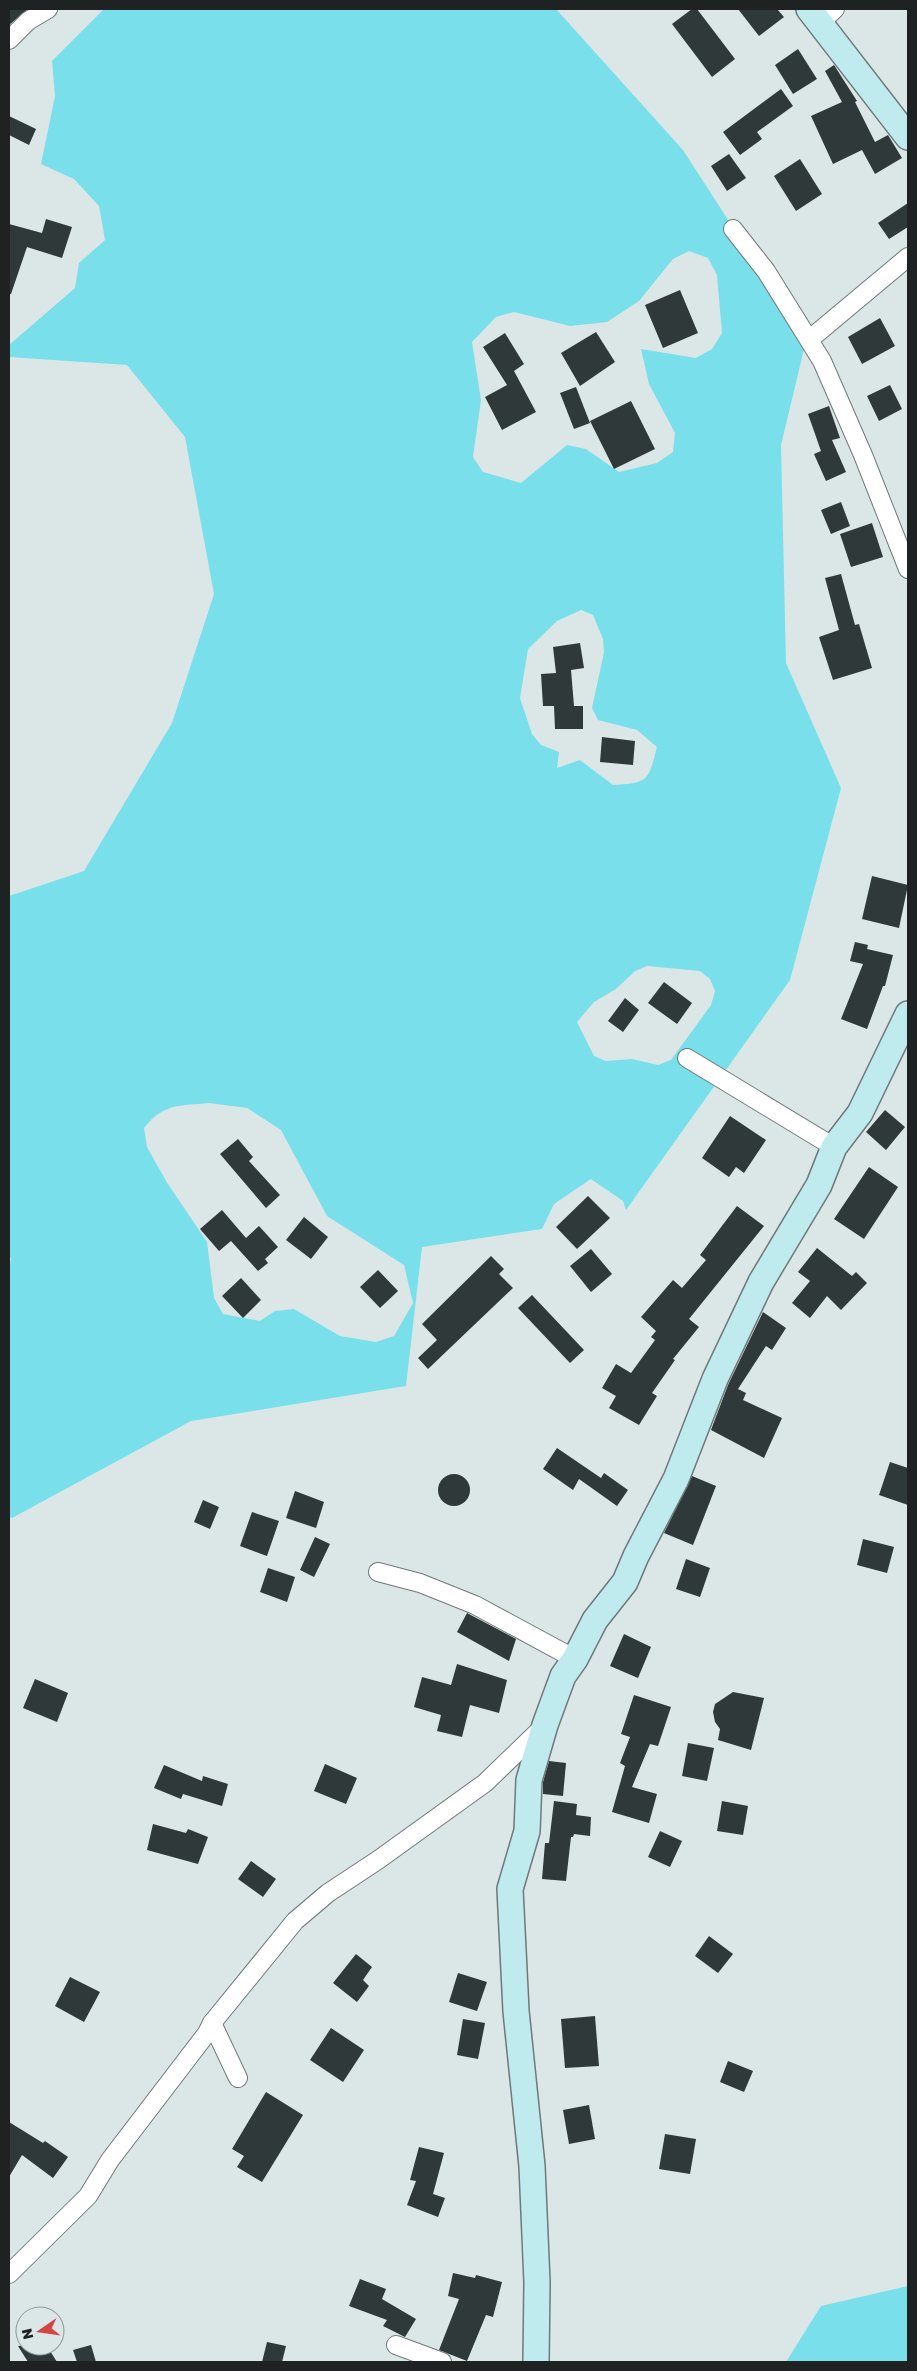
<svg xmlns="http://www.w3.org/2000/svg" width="917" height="2371" font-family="'Golos Text',sans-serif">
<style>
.green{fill:#79e0eb;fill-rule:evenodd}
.building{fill:#30393a}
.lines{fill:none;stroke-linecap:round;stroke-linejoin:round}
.street-casing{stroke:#6f797a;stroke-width:20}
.secondary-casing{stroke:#6f797a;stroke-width:28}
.street{stroke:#fff;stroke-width:18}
.secondary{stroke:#bfebef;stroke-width:25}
</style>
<rect width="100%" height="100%" fill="#dbe6e7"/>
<g class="green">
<path d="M 104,9 L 556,9 L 683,150 L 806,341 L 781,445 L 786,663 L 841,788 L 790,980 L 626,1210 L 623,1201 L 591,1179 L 554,1204 L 542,1229 L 422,1247 L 406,1386 L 191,1421 L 12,1518 L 9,1517 L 9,1272 L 11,1258 L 9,1256 L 9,896 L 84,871 L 172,723 L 214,594 L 185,437 L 127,365 L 9,357 L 9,345 L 75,288 L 79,263 L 105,240 L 99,206 L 74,179 L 41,164 L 55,96 L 52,61 ZM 689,251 L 708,258 L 717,275 L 722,333 L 712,349 L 696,358 L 641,349 L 649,384 L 675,433 L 673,452 L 657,463 L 619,472 L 586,449 L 567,445 L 521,483 L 483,472 L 473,457 L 481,400 L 472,342 L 496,317 L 514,312 L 570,326 L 607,322 L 639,301 L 673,259 ZM 581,610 L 593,615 L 603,639 L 604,652 L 592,708 L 598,720 L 637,730 L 657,747 C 648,781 649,783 613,785 L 580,760 L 557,768 L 559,752 L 541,745 L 532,734 L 520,698 L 528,649 L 557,621 ZM 647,966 L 700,971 L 710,979 L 715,991 L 711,1005 L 671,1060 L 658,1065 L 632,1059 L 606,1061 L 594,1056 L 577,1022 L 594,1002 L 616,989 L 635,971 ZM 209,1103 L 247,1108 L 281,1130 L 327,1216 L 404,1265 L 413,1303 L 394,1336 L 376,1342 L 340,1336 L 294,1309 L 275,1311 L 260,1321 L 223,1314 L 214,1298 L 207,1242 L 166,1181 L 147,1147 L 144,1128 C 164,1103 179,1106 209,1103 Z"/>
<polygon points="908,2286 908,2362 786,2362 821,2306"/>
</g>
<g class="building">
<polygon points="9,9 28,9 9,25"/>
<polygon points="692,9 697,9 735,59 712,77 672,24"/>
<polygon points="738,9 777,9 784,17 759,36"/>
<polygon points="798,49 817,79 793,94 775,65"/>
<polygon points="834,65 857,101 855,102 875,142 888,135 902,158 875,174 862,150 833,164 811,116 842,102 825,71"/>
<polygon points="781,89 793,106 757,132 762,139 740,155 723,132"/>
<polygon points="9,116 36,129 29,145 9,135"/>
<polygon points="729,154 746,178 727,191 711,166"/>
<polygon points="800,159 822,194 796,211 774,176"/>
<polygon points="908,203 908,227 889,239 878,223"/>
<polygon points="46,219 72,227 62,258 27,247 11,294 9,294 9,224 42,233"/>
<polygon points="680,290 698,333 663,348 645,305"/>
<polygon points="880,318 895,346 862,364 848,337"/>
<polygon points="596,332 615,362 580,386 561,353"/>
<polygon points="505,333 524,364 514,371 536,412 502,430 485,397 507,385 483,347"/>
<polygon points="890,385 902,409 879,421 867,396"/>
<polygon points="576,387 590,423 574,429 560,393"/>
<polygon points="631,401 655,449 614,469 590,421"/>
<polygon points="829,406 840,438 832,440 846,472 826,481 814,454 821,451 808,414"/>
<polygon points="841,502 850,526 831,534 821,510"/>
<polygon points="872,523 883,557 851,567 840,534"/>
<polygon points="841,574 855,625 859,624 872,668 833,680 819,637 839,630 825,578"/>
<polygon points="580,643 584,668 571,670 574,706 583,706 583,729 555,729 554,706 543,706 541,674 556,673 553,647"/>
<polygon points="602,737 635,741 633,765 600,762"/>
<polygon points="872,876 908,885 899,928 862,919"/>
<polygon points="855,942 868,945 867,949 893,955 885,986 883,986 867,1029 841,1019 863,964 850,961"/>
<polygon points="664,982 692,1003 677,1024 648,1003"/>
<polygon points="625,998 639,1010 623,1032 608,1021"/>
<polygon points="885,1110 905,1127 886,1150 866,1132"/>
<polygon points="730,1116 766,1140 744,1173 736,1167 729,1177 702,1158"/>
<polygon points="238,1139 253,1157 249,1161 280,1195 266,1208 220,1154"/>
<polygon points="869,1167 898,1187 864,1239 834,1219"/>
<polygon points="588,1196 610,1218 577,1249 556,1227"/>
<polygon points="737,1206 764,1226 689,1319 699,1327 673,1359 675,1360 652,1393 657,1396 639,1425 609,1408 616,1396 602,1388 616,1364 631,1373 655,1340 651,1337 656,1331 641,1317 673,1280 682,1288 706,1260 700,1255"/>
<polygon points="222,1210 246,1238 259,1226 278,1247 265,1259 268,1263 258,1271 231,1241 219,1251 200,1229"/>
<polygon points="304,1217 328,1237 311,1259 286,1240"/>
<polygon points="817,1248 852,1276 856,1272 867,1283 841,1310 827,1296 810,1318 792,1303 810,1281 798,1272"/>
<polygon points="591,1249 612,1274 591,1292 570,1266"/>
<polygon points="491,1256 504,1269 499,1274 513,1288 428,1369 418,1358 437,1340 422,1324"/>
<polygon points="378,1270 398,1291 380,1308 360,1287"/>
<polygon points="241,1278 261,1300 243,1318 222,1296"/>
<polygon points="532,1295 584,1350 570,1363 518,1308"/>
<polygon points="763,1312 786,1328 772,1350 766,1346 738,1389 746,1393 743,1400 782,1418 764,1458 711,1430 728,1385"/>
<polygon points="557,1448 601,1478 604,1473 628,1490 617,1506 579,1479 573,1490 543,1469"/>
<polygon points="890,1462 908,1468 908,1505 879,1495"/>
<circle cx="454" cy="1490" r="16"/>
<polygon points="692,1476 716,1486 693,1545 664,1533"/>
<polygon points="295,1491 324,1502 316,1528 286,1518"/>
<polygon points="203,1500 219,1507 210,1529 194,1522"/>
<polygon points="252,1512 279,1521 267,1556 240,1546"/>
<polygon points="315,1537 330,1544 314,1577 300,1570"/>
<polygon points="863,1539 894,1547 887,1573 857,1565"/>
<polygon points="686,1559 710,1568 700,1597 676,1589"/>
<polygon points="268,1568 295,1577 287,1602 260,1592"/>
<polygon points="467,1613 516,1639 509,1661 457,1632"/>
<polygon points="624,1634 651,1647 638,1678 610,1666"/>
<polygon points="457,1664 507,1680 499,1713 470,1705 462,1737 437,1731 441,1715 414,1707 422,1677 451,1685"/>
<polygon points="35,1679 68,1693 57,1722 23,1708"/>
<polygon points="733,1692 764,1698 751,1750 718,1740 720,1729 715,1722 713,1712 715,1704"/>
<polygon points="634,1695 671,1707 658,1746 650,1744 632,1787 657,1794 649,1823 612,1812 625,1766 620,1763 630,1737 621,1734"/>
<polygon points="688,1743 714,1748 707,1781 682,1776"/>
<polygon points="549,1761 566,1763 563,1796 543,1794 543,1782"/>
<polygon points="325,1764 357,1778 346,1804 314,1791"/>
<polygon points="164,1765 202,1781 203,1776 228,1784 222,1806 183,1794 181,1799 154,1788"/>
<polygon points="554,1801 577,1804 576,1815 591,1817 590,1836 574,1834 573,1837 571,1837 566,1881 542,1879 545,1843 549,1843"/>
<polygon points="722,1801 748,1806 743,1835 717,1831"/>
<polygon points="153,1824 186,1833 188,1829 208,1837 198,1864 147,1850"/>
<polygon points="660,1831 682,1841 670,1867 648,1857"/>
<polygon points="251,1861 276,1879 263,1897 238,1879"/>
<polygon points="709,1936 733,1954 718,1973 695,1956"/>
<polygon points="356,1954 372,1967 363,1980 369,1986 357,2002 333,1983"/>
<polygon points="458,1973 487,1982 477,2011 449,2002"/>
<polygon points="70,1977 100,1992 84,2022 55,2006"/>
<polygon points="595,2016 599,2066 565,2068 561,2019"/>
<polygon points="463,2019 485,2023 478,2059 457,2055"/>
<polygon points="331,2028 364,2050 343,2082 310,2060"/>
<polygon points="728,2061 753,2071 744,2092 720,2082"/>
<polygon points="266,2092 303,2115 262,2182 237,2167 244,2156 232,2149"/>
<polygon points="589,2105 595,2139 569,2144 563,2110"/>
<polygon points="9,2122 43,2143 45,2141 68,2157 53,2178 22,2155 9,2177"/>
<polygon points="665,2134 696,2139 690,2174 659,2169"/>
<polygon points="419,2147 444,2153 433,2194 445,2198 438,2217 407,2205 416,2181 410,2180"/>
<polygon points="453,2273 475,2278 476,2275 502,2282 493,2317 486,2315 467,2361 439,2350 459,2299 448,2296"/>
<polygon points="360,2279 386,2289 382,2299 416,2319 405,2337 383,2326 387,2320 349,2306"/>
<polygon points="267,2342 286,2346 282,2362 262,2362"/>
<polygon points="91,2345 96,2362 77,2362 73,2350"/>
<polygon points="18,2346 47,2346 57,2362 28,2362"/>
</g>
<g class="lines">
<g class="street-casing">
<g id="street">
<polyline points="820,23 835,9"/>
<polyline points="9,40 28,21 48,9"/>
<polyline points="733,229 766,271 822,361 863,455 908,569"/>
<polyline points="810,339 908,257"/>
<polyline points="687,1058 834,1147"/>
<polyline points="378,1572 420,1583 475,1605 575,1659"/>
<polyline points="212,2023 238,2078"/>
<polyline points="9,2274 88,2196 110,2160 207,2033 212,2023 295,1921 328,1893 378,1860 485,1783 543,1727"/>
<polyline points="396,2345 442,2362"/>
</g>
</g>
<g class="secondary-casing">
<g id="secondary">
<polyline points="809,9 908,137"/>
<polyline points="536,2362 537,2282 532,2166 516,2011 510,1889 527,1831 529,1780 545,1725 563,1676 575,1659 595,1620 625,1582 636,1556 676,1479 715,1379 761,1282 819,1185 834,1147 860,1113 908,1014"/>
</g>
</g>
<use href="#street" class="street"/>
<use href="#secondary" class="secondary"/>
</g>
<rect width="917" height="2371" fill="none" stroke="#1e2222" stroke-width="20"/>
<g transform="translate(40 2331) rotate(257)"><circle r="24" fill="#dbe6e7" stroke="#8f9898"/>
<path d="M0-4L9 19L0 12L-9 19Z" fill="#d34444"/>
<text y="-8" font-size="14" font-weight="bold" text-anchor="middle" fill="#1e2222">N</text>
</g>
</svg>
